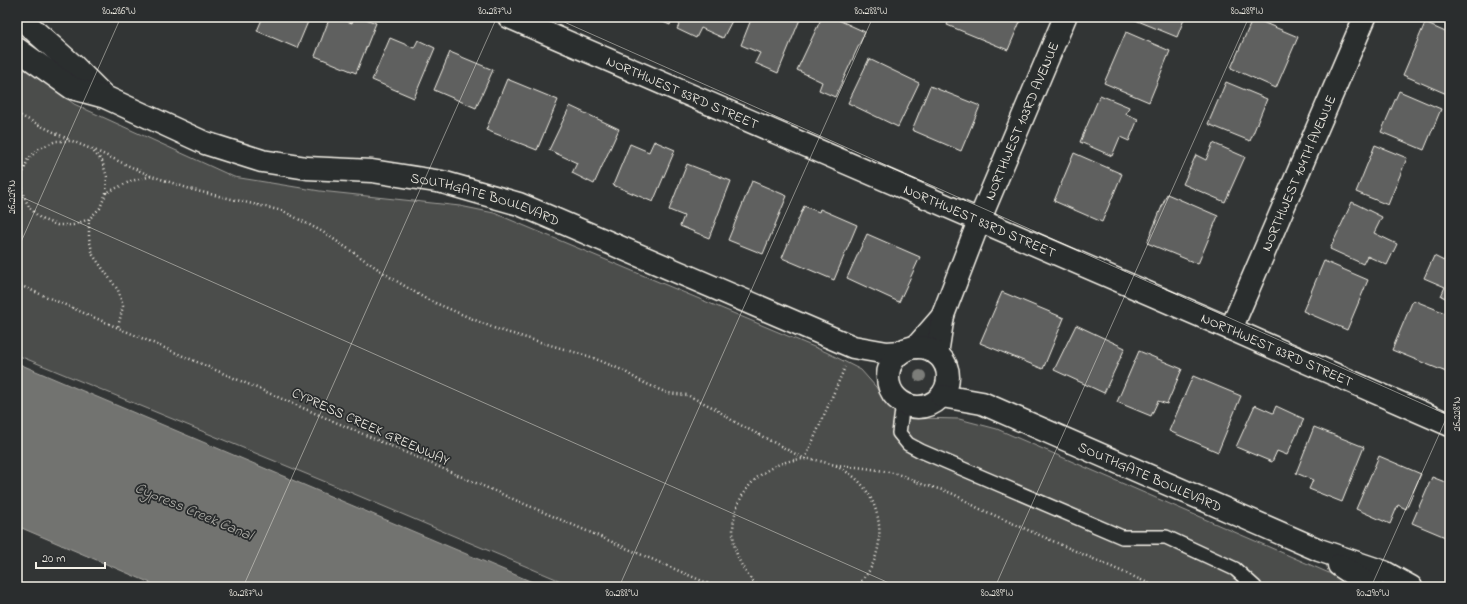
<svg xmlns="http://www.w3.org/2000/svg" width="1467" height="604" font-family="'Indie Flower',sans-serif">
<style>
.green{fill:#4b4d4c;stroke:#a09f9a}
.water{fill:#727370;stroke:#a6a5a0}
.building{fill:#5f605f;stroke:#f4f1e8}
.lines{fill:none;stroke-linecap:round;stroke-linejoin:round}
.service-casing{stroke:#f4f1e8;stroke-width:16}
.minor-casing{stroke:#f4f1e8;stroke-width:25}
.tertiary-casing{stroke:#f4f1e8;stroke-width:25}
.path{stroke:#f4f1e8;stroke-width:2.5;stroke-dasharray:1 3;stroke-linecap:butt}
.service{stroke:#2a2d2e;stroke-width:13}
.minor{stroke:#2a2d2e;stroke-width:22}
.tertiary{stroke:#2a2d2e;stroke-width:22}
.tree{fill:#7c7d79}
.ticks{fill:none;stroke:#f4f1e8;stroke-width:1;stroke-opacity:0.45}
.labels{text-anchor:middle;stroke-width:3.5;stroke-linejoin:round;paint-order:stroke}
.street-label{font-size:14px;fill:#f4f1e8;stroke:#2a2d2e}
.water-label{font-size:15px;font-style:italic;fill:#b3b2ac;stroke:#2a2d2e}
.neatline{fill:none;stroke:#f4f1e8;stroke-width:1.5}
.ticks-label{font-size:10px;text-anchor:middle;fill:#f4f1e8}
</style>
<rect width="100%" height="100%" fill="#323535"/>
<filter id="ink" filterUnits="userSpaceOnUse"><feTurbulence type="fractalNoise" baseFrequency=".025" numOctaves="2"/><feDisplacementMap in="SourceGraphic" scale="8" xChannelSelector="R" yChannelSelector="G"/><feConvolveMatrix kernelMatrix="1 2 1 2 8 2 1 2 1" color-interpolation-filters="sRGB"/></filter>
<g filter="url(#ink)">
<polygon class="green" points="17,60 74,104 234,177 320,191 460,206 494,213 826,352 861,370 876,387 888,406 919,418 959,419 997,429 1329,573 1352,587 575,587 333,485 17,355"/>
<polygon class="water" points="17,363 544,587 160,587 17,526"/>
<g class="building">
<polygon points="263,17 310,17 297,48 257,31"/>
<polygon points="330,17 336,17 352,23 354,17 361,17 376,23 356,73 315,56"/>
<polygon points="651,17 673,17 670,25"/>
<polygon points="683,17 734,17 723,38 701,28 696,38 677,29"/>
<polygon points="752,17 801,17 778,73 755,63 760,53 741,45"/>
<polygon points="822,17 832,17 865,32 835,97 819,90 822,82 797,70"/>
<polygon points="950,17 1022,17 1008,50 947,25"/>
<polygon points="1134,17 1185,17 1177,37 1133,19"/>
<polygon points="1253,18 1298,37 1276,88 1231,68"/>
<polygon points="1425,23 1450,34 1450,92 1449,95 1403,75"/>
<polygon points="1126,32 1170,51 1149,102 1104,83"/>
<polygon points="390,38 414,48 418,40 435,48 414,98 372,80"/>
<polygon points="450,52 493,70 476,108 434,90"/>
<polygon points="869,59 919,83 898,127 848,103"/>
<polygon points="507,79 558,100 537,150 486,130"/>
<polygon points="1226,82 1267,99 1250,141 1208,124"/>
<polygon points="930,86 980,106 961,151 912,130"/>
<polygon points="1399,91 1441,109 1424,150 1381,132"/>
<polygon points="1100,95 1129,107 1126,114 1138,119 1129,141 1120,137 1112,156 1080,142"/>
<polygon points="570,106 619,129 594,184 572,173 577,163 549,150"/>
<polygon points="654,141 675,150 653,202 613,185 630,144 649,152"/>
<polygon points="1213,143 1245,157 1225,202 1183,184 1196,155 1206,160"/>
<polygon points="1375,145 1407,158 1388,205 1356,192"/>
<polygon points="1074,153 1122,174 1102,222 1054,201"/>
<polygon points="687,164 731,181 709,238 680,226 684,216 669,210"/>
<polygon points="752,181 787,196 763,254 728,240"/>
<polygon points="1167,194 1218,216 1198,264 1147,243"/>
<polygon points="1352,202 1382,217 1374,233 1397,244 1387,265 1367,256 1363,264 1330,249"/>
<polygon points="804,206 819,212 820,209 857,225 834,280 782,258"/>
<polygon points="867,234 920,257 899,302 847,278"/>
<polygon points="1450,247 1450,300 1441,296 1445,287 1424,278 1434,256 1444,261"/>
<polygon points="1324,261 1368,280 1347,330 1303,311"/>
<polygon points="1002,292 1064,318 1043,369 980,343"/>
<polygon points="1413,300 1450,315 1450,364 1446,372 1392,350"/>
<polygon points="1076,325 1125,348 1104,393 1054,370"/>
<polygon points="1139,351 1182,369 1167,404 1158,401 1151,416 1117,402"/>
<polygon points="1193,376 1241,396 1218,452 1169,431"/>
<polygon points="1255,405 1273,413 1276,406 1304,419 1287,455 1277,451 1272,462 1236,447"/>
<polygon points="1314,427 1364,447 1342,502 1309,489 1313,480 1296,473"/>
<polygon points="1379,456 1421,474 1406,509 1398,505 1390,524 1356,509"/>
<polygon points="1432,477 1450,484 1450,539 1412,523"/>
</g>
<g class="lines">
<g class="service-casing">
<polyline id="service" points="903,403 899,433 908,444 921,451 1122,537 1166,537 1235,569 1255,587"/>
</g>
<g class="minor-casing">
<g id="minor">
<path id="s1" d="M 509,17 L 1231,329 L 1450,425"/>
<path id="s2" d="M 1231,329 L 1365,17"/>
<polyline points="916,347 943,316"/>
<path id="s3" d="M 937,354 L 943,315 L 979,221 L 1065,17"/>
</g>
</g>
<g class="tertiary-casing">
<g id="tertiary">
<polyline points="19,17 74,66 103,95"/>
<path id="s4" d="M 17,49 L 72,88 L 105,97 L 205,143 L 262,161 L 307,168 L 372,171 L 442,182 L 519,204 L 853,347 L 887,353 L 901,352"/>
<circle cx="918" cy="377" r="30"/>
<path id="s5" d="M 942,396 L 982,403 L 1319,550 L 1384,572 L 1411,587"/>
<polyline points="1339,565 1372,587"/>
</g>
</g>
<g class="path">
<polyline points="17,114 70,140"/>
<polyline points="17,131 21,150 22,175 17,187"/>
<polyline points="92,149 151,176"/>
<polyline points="106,193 107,177 102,161 91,149 72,141 56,141 40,148 28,159 22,175 22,192 29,207 41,219 57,225 73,225 89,219 100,208 106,193 131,181 152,176 193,190 283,211 323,232 390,277 426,299 496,329 591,357 622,370 640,381 667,393 687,395 714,408 733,421 805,459 845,367"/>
<polyline points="89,219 89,238 93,255 118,290 123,306 118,327"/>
<polyline points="17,284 716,587"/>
<path d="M 836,466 C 846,471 856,477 863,486 C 887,516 885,562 855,587"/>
<path d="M 759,587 C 739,569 730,545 734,519 C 739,485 771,460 804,459 C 816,458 826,464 837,465 C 857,467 878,469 897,474 C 905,476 912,480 919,483 C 930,487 941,489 951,493 C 960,497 969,503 978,508 L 1157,587"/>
</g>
<use href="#service" class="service"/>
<use href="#minor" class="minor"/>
<use href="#tertiary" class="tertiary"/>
</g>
<circle class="tree" cx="920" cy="376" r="6"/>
</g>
<path class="ticks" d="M 553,17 L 1450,416M 17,195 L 898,587M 17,251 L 121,17M 243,587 L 497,17M 619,587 L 873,17M 995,587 L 1249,17M 1371,587 L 1450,410"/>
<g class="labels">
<g class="street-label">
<text dy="5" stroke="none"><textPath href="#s1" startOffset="189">NORTHWEST 83RD STREET</textPath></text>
<text dy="5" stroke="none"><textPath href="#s3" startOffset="249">NORTHWEST 103RD AVENUE</textPath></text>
<text dy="5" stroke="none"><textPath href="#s2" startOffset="170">NORTHWEST 104TH AVENUE</textPath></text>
<text dy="5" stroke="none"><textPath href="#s4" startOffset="499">SOUTHGATE BOULEVARD</textPath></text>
<text dy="5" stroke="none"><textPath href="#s1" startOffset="513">NORTHWEST 83RD STREET</textPath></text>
<text dy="5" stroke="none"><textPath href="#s1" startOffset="837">NORTHWEST 83RD STREET</textPath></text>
<text transform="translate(371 426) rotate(24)" y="5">CYPRESS CREEK GREENWAY</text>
<text dy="5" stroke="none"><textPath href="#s5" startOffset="224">SOUTHGATE BOULEVARD</textPath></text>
</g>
<g class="water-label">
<text transform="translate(194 511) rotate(23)" y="5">Cypress Creek Canal</text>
</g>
</g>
<rect width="1467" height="604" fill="none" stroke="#2a2d2e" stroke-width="44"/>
<path d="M36 562v6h69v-6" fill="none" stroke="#f4f1e8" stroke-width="2"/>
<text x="42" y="562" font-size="12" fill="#f4f1e8" stroke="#2a2d2e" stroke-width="3" paint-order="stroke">20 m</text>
<rect x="22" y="22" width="1423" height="560" class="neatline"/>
<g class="ticks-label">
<text x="119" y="14">80.286°W</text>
<text x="495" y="14">80.287°W</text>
<text x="871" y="14">80.288°W</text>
<text x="1247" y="14">80.289°W</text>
<text transform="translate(11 197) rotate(-90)" y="4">26.229°N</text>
<text transform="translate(1456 414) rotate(-90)" y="4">26.228°N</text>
<text x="246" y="596">80.287°W</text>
<text x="622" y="596">80.288°W</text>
<text x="997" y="596">80.289°W</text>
<text x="1373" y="596">80.290°W</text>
</g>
</svg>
